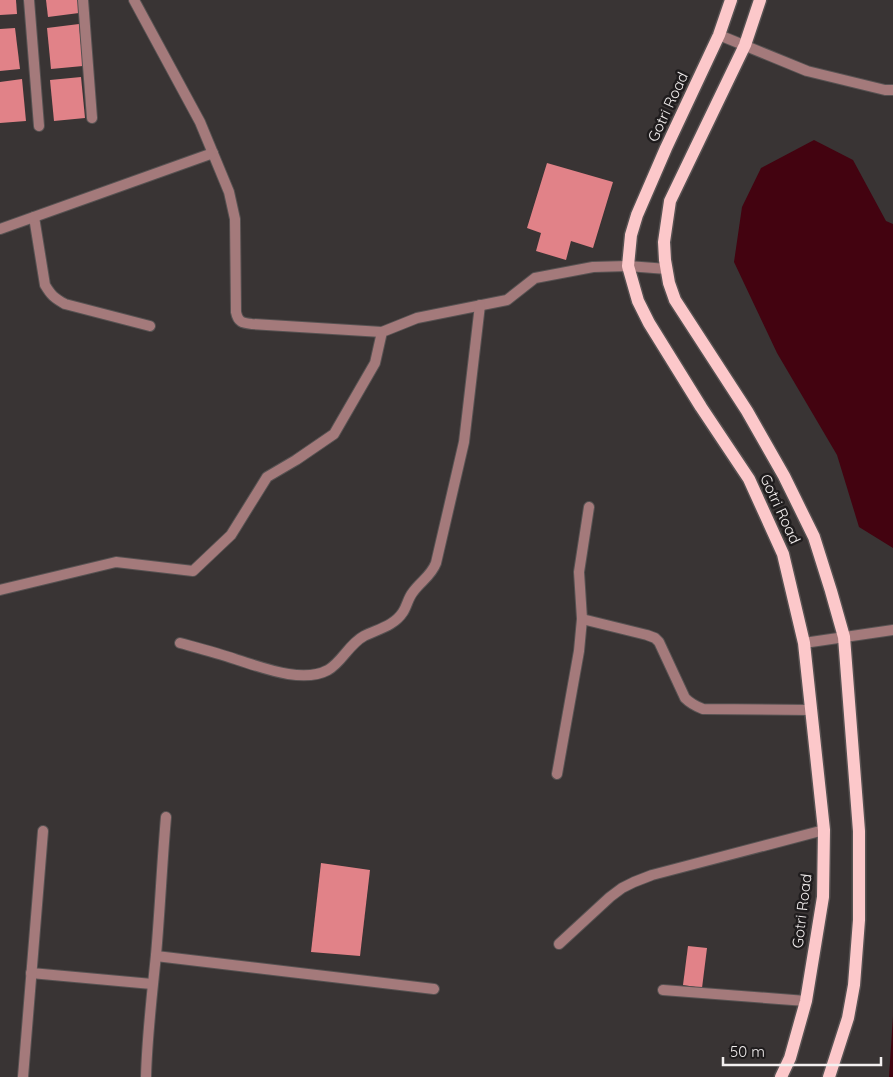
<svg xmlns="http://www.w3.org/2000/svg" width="893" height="1077" font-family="Quicksand,sans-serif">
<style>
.water{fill:#430310}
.building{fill:#e18288}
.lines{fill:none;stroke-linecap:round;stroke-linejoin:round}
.service-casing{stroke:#575252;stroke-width:12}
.minor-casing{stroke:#575252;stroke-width:12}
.primary-casing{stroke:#575252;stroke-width:15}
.service{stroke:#a47a7b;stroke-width:10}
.minor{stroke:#a47a7b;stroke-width:10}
.primary{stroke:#fcc8ca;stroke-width:12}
.labels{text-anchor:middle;stroke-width:5;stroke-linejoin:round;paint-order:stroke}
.street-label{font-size:15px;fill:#f3efef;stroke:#1f1c1d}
</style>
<rect width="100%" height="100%" fill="#393434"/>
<g class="water">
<polygon points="814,140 853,160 886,221 893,224 893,548 859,527 837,455 777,353 734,262 742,207 761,168"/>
<polygon points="893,1016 893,1077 889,1077"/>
</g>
<g class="building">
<polygon points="0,0 16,0 17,14 0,15"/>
<polygon points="46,0 78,0 79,13 48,17"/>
<polygon points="79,24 83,66 51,69 47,28"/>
<polygon points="15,28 20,69 0,71 0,29"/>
<polygon points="81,77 85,118 54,121 50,80"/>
<polygon points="22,79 26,121 0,123 0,82"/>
<polygon points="547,163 613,182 593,248 571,241 566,260 536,251 541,233 527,228"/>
<polygon points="321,863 370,870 360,956 311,952"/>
<polygon points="688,946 707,948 702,988 683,985"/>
</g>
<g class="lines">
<g class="service-casing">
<polyline id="service" points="804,643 893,630"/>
</g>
<g class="minor-casing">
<g id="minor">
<polyline points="29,0 39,126"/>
<polyline points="83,0 92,118"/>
<path d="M 134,0 L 200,122 L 229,192 L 235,219 L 236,312 C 238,322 242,323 252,324 L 382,332"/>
<polyline points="719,35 807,71 885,90 893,90"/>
<path d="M 34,217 L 45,285 C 51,295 54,298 65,304 L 150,326"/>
<polyline points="0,229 213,153"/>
<polyline points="0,590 116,562 193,571 231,535 267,477 296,460 334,434 375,363 382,332 417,318 507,300 535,278 593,267 628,266 667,269"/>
<path d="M 582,619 L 647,635 L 655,638 L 659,642 L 685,698 C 691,704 695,706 703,709 L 811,710"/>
<path d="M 180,643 C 198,648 217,653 235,659 C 261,667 302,684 328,670 C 342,662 349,644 364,636 C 378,629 394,626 403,612 C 407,606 408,598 413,592 C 421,581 431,576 436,563 L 464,442 L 480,305"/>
<polyline points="557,774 579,651 582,619 579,572 589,507"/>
<polyline points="559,944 610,897 622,888 634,882 652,875 824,830"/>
<polyline points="156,956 434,989"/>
<polyline points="31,973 152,984"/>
<polyline points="663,990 806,1001"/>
<polyline points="23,1077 43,831"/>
<path d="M 146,1077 C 147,1036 152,995 156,955 C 160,909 162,863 166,817"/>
</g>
</g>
<g class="primary-casing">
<g id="primary">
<polyline points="731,0 719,35 666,148 637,215 631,235 628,266 638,301 649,323 701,407 749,479 783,554 804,643 824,830 823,897 806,1001 790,1058 781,1077"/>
<polyline points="760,0 745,45 670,201 664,242 665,260 669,283 675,300 747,411 784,476 814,537 831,591 844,637 859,831 859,920 854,985 848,1018 829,1077"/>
</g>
</g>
<use href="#service" class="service"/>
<use href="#minor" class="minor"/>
<use href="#primary" class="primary"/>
</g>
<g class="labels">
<g class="street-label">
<text transform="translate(668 107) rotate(-65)" y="5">Gotri Road</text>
<text transform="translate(780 509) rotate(65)" y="5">Gotri Road</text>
<text transform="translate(802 911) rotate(-83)" y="5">Gotri Road</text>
</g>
</g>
<path d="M723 1057v8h158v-8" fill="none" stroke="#f3efef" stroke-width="2.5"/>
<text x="730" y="1057" font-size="15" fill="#f3efef" stroke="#1f1c1d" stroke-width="4" paint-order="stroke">50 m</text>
</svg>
